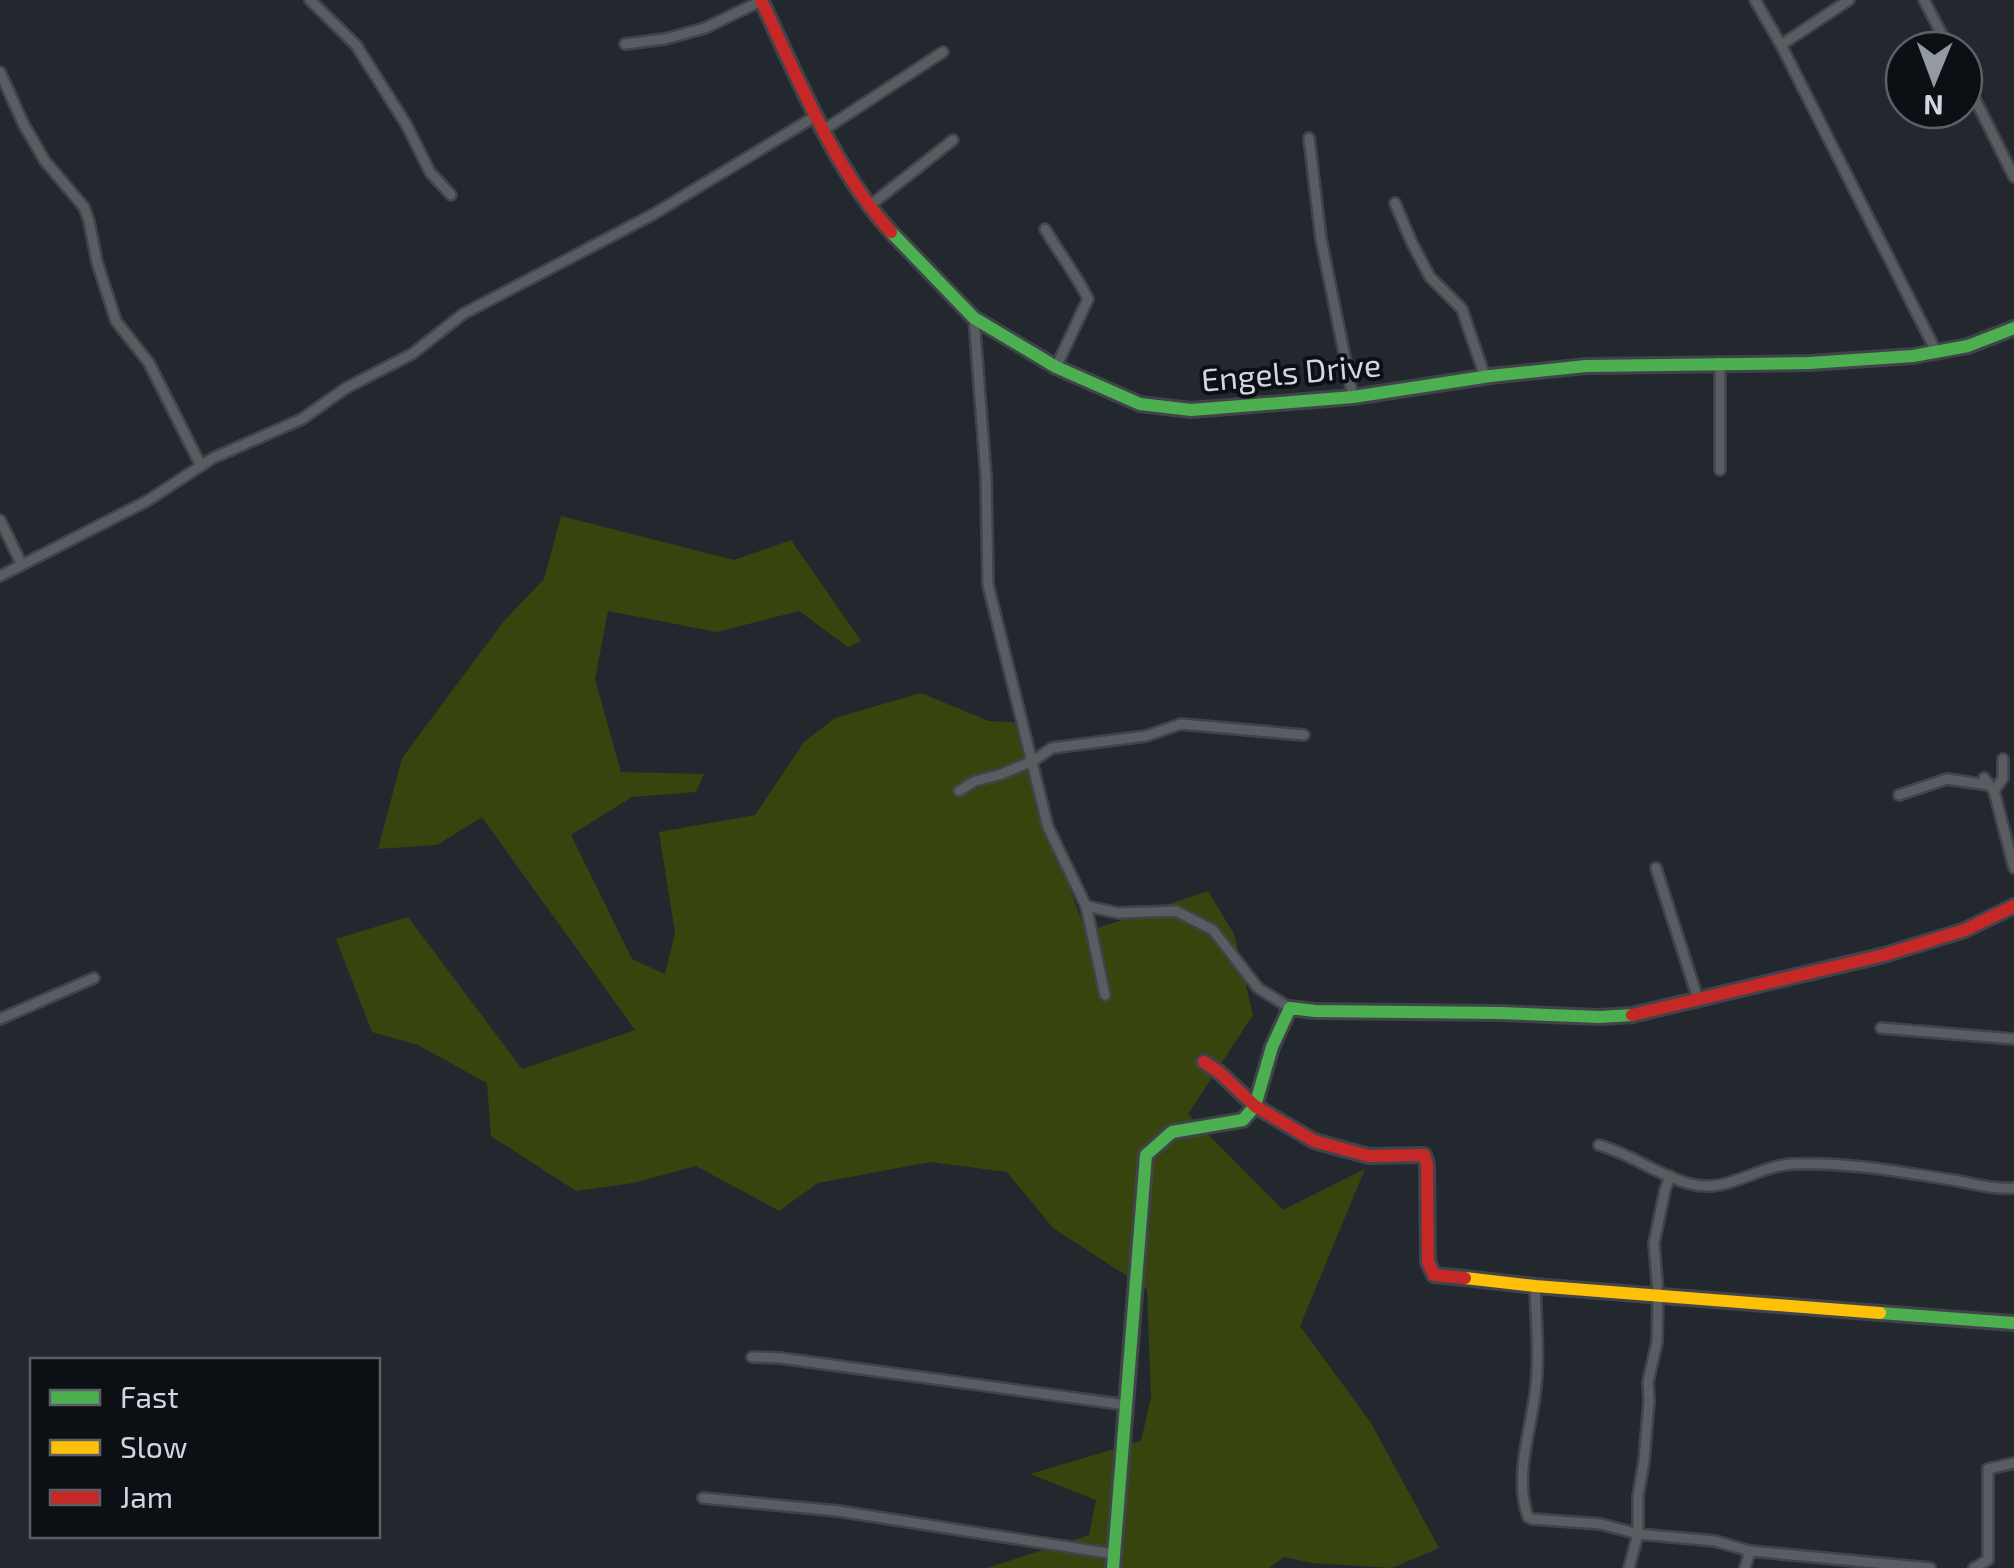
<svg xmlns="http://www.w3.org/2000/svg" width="2014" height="1568" font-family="'Exo 2',sans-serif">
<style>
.green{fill:#37440e}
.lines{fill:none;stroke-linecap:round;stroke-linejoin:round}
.street-casing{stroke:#40444a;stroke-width:14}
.fast-casing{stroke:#40444a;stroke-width:18}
.slow-casing{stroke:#40444a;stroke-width:18}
.jam-casing{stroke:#40444a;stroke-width:18}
.street{stroke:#595d62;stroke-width:9}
.fast{stroke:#4caf50;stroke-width:12}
.slow{stroke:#ffc107;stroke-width:12}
.jam{stroke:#c62828;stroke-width:12}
.labels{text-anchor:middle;stroke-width:8;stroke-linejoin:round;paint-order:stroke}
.street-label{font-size:32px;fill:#d1d7df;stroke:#0c1015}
</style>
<rect width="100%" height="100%" fill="#23282e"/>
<polygon class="green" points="561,516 734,560 791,540 861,641 848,647 799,611 717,632 608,611 595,679 621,772 704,774 696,792 632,797 571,835 632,959 665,974 675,933 659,832 755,815 804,742 835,718 921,693 989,721 1029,723 1052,821 1056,851 1086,932 1208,891 1234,934 1253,1015 1188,1114 1283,1210 1365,1169 1300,1326 1371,1423 1439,1548 1392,1568 1312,1563 1284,1557 1269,1568 987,1568 1089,1535 1096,1500 1030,1474 1141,1441 1151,1397 1147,1289 1053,1228 1007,1172 930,1162 818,1183 779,1211 696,1166 633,1183 576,1191 491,1136 487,1083 418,1045 372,1032 336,939 408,917 522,1069 635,1030 482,817 437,845 378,849 402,758 504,621 544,579"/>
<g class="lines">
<g class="street-casing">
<g id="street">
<polyline points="310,0 356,45 406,124 430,172 451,195"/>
<polyline points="1755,0 1781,45 1937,353"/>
<polyline points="1924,0 1950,50"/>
<polyline points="625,44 665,39 705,28 763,0"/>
<polyline points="1781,45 1849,0"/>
<polyline points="0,72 24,125 45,161 84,207 89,221 97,262 116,321 149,363 201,466"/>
<polyline points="1964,77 2014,177"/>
<polyline points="825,129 943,52"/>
<polyline points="1309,138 1321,239 1353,397"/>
<polyline points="1395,203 1412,243 1430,277 1462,309 1485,377"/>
<polyline points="868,207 953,140"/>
<path d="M 1045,229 C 1059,253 1076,274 1088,299 L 1056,367"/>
<polyline points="974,318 986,477 988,585 1048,827 1086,906 1118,913 1176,911 1213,930 1258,988 1290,1008"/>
<polyline points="1720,470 1720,362"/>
<polyline points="0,520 22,565"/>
<polyline points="0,576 147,501 213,458 302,419 346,388 412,354 463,314 652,215 816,116"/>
<polyline points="1984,778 1994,791 2014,868"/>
<polyline points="959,791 975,781 999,775 1033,761 1052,748 1146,736 1181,724 1304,735"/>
<polyline points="1994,791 2003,778 2003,759"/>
<polyline points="1899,795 1947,779 1988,785"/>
<polyline points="1656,868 1698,999"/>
<polyline points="1086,906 1105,995"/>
<polyline points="0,1019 94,978"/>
<polyline points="1881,1028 2014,1039"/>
<path d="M 1599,1145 C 1631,1154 1659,1176 1691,1184 C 1727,1194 1758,1165 1794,1164 C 1845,1162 1896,1171 1946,1179 C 1969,1182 1991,1190 2014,1188"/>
<path d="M 1535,1286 C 1536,1321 1540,1359 1535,1394 C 1530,1434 1514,1477 1528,1517 L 1532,1519 L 1601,1524 L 1638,1534 L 1715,1541 L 1750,1551"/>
<polyline points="752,1357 780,1358 1127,1405"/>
<polyline points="703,1498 838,1511 1114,1554"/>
<polyline points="1629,1568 1638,1534 1638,1496 1644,1461 1649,1401 1648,1382 1657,1342 1658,1294 1654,1243 1665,1190 1670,1176"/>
<polyline points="1745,1568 1750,1551 1930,1568"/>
<polyline points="1974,1568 1988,1560 1988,1469 2014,1463"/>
</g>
</g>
<g class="fast-casing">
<g id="fast">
<polyline points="891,232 974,318 1056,367 1140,404 1191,410 1353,397 1490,376 1586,366 1809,363 1913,356 1968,346 2014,328"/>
<polyline points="1880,1313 2014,1323"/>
<polyline points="1113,1568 1146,1155 1172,1132 1243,1120 1255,1106 1272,1047 1290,1008 1315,1011 1500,1013 1600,1017 1632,1015"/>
</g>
</g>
<g class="slow-casing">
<polyline id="slow" points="1465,1278 1535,1286 1880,1313"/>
</g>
<g class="jam-casing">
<g id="jam">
<path d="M 761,0 C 797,76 834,169 891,232"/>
<polyline points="1632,1015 1884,955 1965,930 2014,906"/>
<polyline points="1204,1062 1220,1073 1255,1106 1314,1141 1369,1156 1424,1155 1427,1164 1428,1262 1434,1275 1465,1278"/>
</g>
</g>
<use href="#street" class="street"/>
<use href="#fast" class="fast"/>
<use href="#slow" class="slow"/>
<use href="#jam" class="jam"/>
</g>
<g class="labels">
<g class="street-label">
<text transform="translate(1291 373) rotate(-5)" y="11">Engels Drive</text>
</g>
</g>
<rect x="30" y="1358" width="350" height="180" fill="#0c1015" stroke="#5b6066" stroke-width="2.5"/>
<rect x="50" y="1390" width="50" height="15" fill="#4caf50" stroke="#5b6066" stroke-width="2.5"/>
<text x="120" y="1408" font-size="30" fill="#d1d7df">Fast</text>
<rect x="50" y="1440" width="50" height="15" fill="#ffc107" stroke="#5b6066" stroke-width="2.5"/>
<text x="120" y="1458" font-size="30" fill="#d1d7df">Slow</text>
<rect x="50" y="1490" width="50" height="15" fill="#c62828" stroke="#5b6066" stroke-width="2.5"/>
<text x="120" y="1508" font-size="30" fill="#d1d7df">Jam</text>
<g transform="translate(1934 80) rotate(181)"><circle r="48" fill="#0c1015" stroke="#5b6066" stroke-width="2.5"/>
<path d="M0-8L18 38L0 25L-18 38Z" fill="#949aa1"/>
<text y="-15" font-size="28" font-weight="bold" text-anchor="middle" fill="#d1d7df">N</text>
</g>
</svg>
